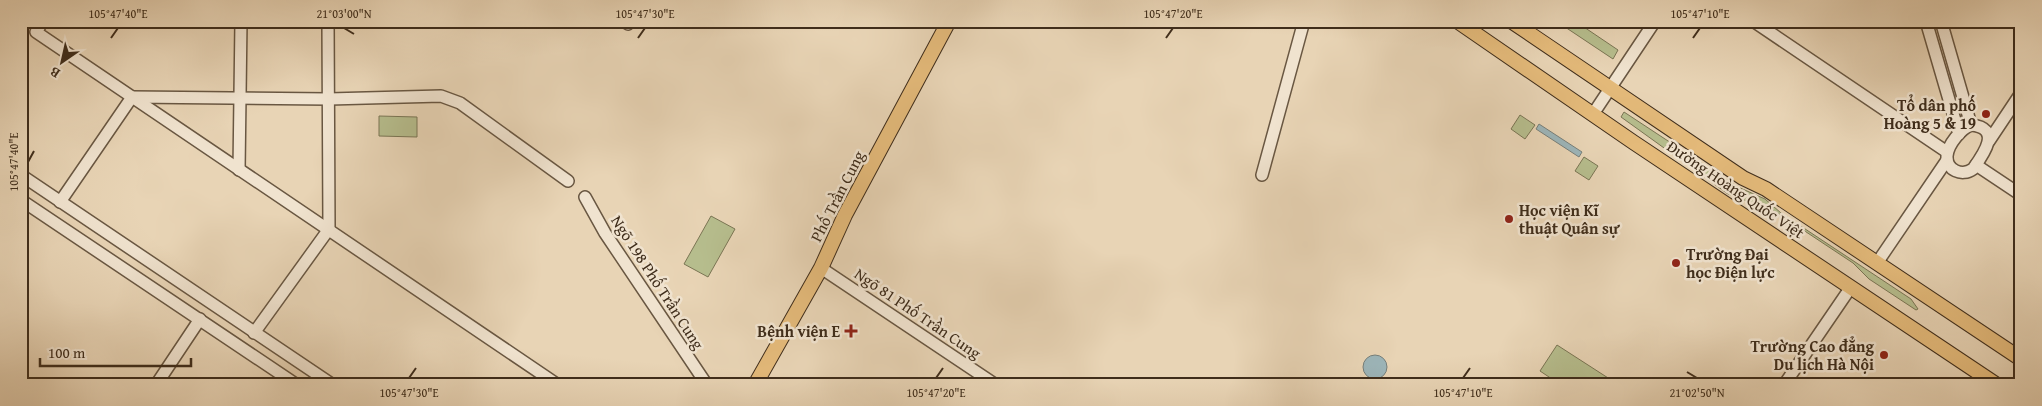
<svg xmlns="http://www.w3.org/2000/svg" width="2042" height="406" font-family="'Gentium Book Plus',serif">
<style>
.green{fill:#b6bd8d;stroke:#7a7554}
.water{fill:#9cb5b9;stroke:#777f7a}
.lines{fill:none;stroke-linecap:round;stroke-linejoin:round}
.minor-casing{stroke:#695742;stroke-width:14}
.major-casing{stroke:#3f2d1b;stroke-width:16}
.minor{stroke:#f0e3cf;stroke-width:11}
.major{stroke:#e4ba7a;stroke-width:14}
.ticks{fill:none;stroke:#3f2d1b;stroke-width:2}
.poi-dot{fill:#8f2418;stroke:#f0e3cf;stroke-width:2}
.labels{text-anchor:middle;stroke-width:5;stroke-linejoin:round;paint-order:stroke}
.poi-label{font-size:16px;font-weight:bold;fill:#3f2d1b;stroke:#f0e3cf;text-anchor:end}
.street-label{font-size:16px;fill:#3f2d1b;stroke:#f0e3cf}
.neatline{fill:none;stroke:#3f2d1b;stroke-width:2}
.ticks-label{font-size:12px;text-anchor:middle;fill:#3f2d1b}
</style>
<rect width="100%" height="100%" fill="#e8d4b5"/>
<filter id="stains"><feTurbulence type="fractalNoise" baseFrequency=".004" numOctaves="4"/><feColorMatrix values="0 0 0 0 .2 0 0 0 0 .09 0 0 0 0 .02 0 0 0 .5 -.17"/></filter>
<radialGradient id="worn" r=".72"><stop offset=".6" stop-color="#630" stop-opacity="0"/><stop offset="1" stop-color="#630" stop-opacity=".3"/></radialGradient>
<g class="green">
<polygon points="1556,21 1575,21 1618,50 1613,59"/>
<polygon points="1624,112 1738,187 1765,199 1781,213 1911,299 1918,309 1916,310 1869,279 1853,263 1776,212 1728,194 1621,117"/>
<polygon points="1520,115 1535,125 1525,139 1511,129"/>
<polygon points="379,116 417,117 417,137 379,136"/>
<polygon points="1584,157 1598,166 1589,180 1575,171"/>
<polygon points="711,216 735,229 708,277 684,264"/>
<polygon points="1557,345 1619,385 1561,385 1540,371"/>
</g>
<g class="water">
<polygon points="1539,124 1582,152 1579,157 1536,129"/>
<circle cx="1375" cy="367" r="12"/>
</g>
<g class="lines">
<g class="minor-casing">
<g id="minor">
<polyline points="43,21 36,32 558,385"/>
<polyline points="624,21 628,24 629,21"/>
<polyline points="1753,21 1947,152"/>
<polyline points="1926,21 1959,134"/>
<polyline points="1941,21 1971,125"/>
<polyline points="1593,114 1655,21"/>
<path d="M 1971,125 C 2003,128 1983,155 1973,169 C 1962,177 1946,170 1947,156 C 1948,144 1961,129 1971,125 Z"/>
<polyline points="1989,141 2021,93"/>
<polyline points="1976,165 2021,195"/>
<polyline points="239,170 241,21"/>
<polyline points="21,175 333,385"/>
<polyline points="1262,175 1304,21"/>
<polyline points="585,197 605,233 707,385"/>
<polyline points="21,200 297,385"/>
<polyline points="60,202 132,97 329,99 441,96 460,103 568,181"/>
<polyline points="1877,263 1947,160"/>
<polyline points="821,268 996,385"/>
<polyline points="254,333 329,229 328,21"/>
<polyline points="156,385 200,319"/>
<polyline points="1784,385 1851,287"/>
</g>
</g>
<g class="major-casing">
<g id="major">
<polyline points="1457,21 1633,142 1997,385"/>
<polyline points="1511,21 1743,178 1766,189 2021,359"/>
<polyline points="755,385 821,268 845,215 949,21"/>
</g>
</g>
<use href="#minor" class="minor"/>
<use href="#major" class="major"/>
</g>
<path class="ticks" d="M 344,28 L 354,34M 111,38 L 118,28M 638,38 L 645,28M 1166,38 L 1173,28M 1693,38 L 1700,28M 28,162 L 34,151M 1687,372 L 1697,378M 409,378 L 416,368M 936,378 L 943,368M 1463,378 L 1470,368"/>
<g class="poi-dot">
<circle cx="1986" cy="114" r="5"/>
<circle cx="1509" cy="219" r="5"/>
<circle cx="1676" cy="263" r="5"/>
<path d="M848.5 323.5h5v5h5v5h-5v5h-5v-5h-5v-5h5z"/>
<circle cx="1884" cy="355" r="5"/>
</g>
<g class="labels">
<g class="poi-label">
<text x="1976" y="111">Tổ dân phố<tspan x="1976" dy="18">Hoàng 5 &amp; 19</tspan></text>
<text x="1519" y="216" text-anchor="start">Học viện Kĩ<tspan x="1519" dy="18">thuật Quân sự</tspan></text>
<text x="1686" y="260" text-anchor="start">Trường Đại<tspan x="1686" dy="18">học Điện lực</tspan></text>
<text x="840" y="337">Bệnh viện E</text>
<text x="1874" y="352">Trường Cao đẳng<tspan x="1874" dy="18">Du lịch Hà Nội</tspan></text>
</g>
<g class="street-label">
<text transform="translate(1736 189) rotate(34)" y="6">Đường Hoàng Quốc Việt</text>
<text transform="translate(837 196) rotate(-63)" y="6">Phố Trần Cung</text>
<text transform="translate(658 282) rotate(57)" y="6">Ngõ 198 Phố Trần Cung</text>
<text transform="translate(918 313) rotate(34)" y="6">Ngõ 81 Phố Trần Cung</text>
</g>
</g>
<rect width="2042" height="406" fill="none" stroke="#e8d4b5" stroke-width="55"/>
<g transform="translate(62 62) rotate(214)" stroke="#f0e3cf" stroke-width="4" paint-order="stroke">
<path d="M0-4L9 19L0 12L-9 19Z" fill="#3f2d1b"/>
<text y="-8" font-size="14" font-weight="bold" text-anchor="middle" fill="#3f2d1b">B</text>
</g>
<path d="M40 358v8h151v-8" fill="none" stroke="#3f2d1b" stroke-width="2.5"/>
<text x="48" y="358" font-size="15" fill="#3f2d1b" stroke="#f0e3cf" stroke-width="4" paint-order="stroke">100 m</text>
<rect x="28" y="28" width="1986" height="350" class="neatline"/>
<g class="ticks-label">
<text x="118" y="18">105°47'40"E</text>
<text x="344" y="18">21°03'00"N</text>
<text x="645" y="18">105°47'30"E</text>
<text x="1173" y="18">105°47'20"E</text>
<text x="1700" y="18">105°47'10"E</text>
<text transform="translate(14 162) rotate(-90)" y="4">105°47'40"E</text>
<text x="409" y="397">105°47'30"E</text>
<text x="936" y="397">105°47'20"E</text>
<text x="1463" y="397">105°47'10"E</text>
<text x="1697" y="397">21°02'50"N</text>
</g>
<rect width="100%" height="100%" filter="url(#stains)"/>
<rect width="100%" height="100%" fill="url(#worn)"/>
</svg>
